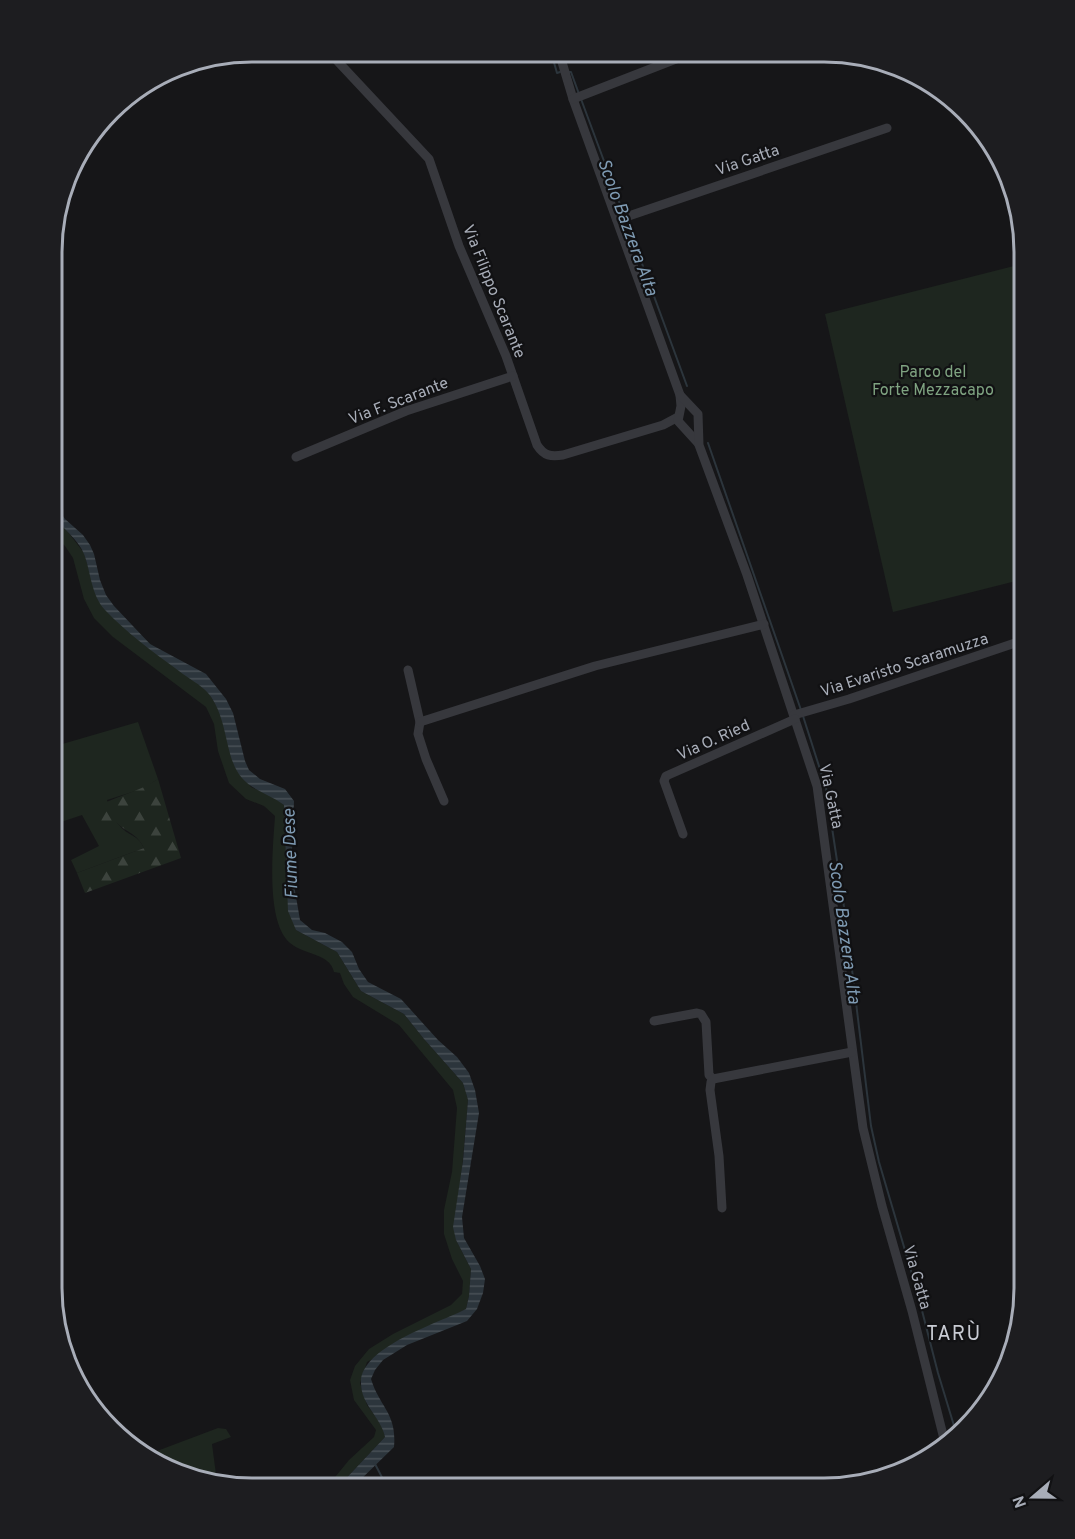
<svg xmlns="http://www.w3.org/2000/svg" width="1075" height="1539" font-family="Overpass,sans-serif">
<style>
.green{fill:#1e261f}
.forest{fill:url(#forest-firs)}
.water{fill:url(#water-rules)}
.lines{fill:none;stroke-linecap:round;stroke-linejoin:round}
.stream{stroke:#2c353c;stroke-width:2}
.minor{stroke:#37383d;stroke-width:9}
.labels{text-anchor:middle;stroke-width:4.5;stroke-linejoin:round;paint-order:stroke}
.street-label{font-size:16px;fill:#a8adb8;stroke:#111113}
.park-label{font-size:16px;fill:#7fa381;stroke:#111113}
.water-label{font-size:18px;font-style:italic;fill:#7f9bb3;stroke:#111113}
.quarter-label{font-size:20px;letter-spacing:1.5px;fill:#c9ccd4;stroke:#111113}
.rim{fill:none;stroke:#a8adb8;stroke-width:3}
</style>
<defs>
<pattern id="forest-firs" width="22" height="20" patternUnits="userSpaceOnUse" patternTransform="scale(1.5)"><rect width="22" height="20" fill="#1e261f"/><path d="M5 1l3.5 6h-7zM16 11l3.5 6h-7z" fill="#3c433d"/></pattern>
<pattern id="water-rules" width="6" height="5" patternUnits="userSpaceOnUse" patternTransform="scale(1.5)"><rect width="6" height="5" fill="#2c353c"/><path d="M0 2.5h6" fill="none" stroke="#485056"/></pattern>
</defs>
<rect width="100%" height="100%" fill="#161618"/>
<g class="green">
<polygon points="1014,266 1024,320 1024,579 893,612 825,314"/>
<path d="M 52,511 L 84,553 L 98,600 L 208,692 L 221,713 L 235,766 L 251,787 L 274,797 L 284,805 L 296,930 L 337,952 L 361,991 L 404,1014 L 424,1039 L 463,1083 L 468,1100 L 456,1240 L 471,1269 L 469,1296 L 466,1309 L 367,1362 L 360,1383 L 367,1405 L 382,1425 L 385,1437 L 338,1487 L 327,1487 L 349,1460 L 374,1437 L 376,1430 L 354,1400 L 350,1380 L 355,1366 L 369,1349 L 393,1334 L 451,1305 L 462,1294 L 463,1281 L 452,1259 L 444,1234 L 444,1210 L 452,1172 L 457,1108 L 453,1090 L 399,1025 L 353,997 L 344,984 L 340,973 L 334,972 C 330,953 304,955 290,943 C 265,922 273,846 275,816 L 264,806 L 246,799 L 229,783 L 218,751 L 214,724 L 206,707 L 113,637 L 94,618 L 84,599 L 73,558 L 65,546 L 52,534 Z"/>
<path d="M 138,722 L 158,779 L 145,788 L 107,800 C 111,811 114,822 124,830 C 134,838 137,835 144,848 L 77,873 L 71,860 L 99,846 L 82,815 L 52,825 L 52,747 Z"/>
<polygon points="218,1428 226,1429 231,1437 212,1444 217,1482 149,1454"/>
</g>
<path class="forest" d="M 158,779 L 181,858 L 85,893 L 77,873 L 144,848 C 136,832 128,834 116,822 L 97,825 L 92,810 C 113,796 138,793 158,779 Z"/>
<path class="water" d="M 52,496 L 56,506 L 65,519 L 83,535 L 90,545 L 94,554 L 100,580 L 106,595 L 114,606 L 150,644 L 206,674 L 226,699 L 233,713 L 245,761 L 249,770 L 260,779 L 285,789 L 294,801 L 292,850 L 295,891 L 300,920 L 312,930 L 325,933 L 342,942 L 352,952 L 359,969 L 368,982 L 401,999 L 438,1040 L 457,1057 L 469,1073 L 475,1090 L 479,1113 L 462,1217 L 464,1238 L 480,1266 L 485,1279 L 483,1293 L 477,1309 L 467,1321 L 407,1345 L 383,1360 L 375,1370 L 371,1379 C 380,1408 397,1413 394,1447 L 353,1487 L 338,1487 L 385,1437 C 381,1417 361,1405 361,1383 C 360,1347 439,1323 466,1309 L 469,1296 L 471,1269 L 456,1240 L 453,1227 L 463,1161 L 468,1100 L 463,1083 L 424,1039 L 404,1014 L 361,991 L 337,952 L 296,930 L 288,911 L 284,805 C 270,794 253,791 242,778 C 224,758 229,718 208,693 C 201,685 188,678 179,671 C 153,652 127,633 105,610 C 91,595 91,572 84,554 C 78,539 62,528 52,515 Z"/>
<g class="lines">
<g class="stream">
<polyline points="551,52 557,73 560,72"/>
<polyline points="567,72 571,72 579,94"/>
<polyline points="581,99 624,215"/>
<polyline points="626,220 687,386"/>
<polyline points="708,443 801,710"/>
<polyline points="803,716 826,788 846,920 871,1126 879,1162 917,1291 938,1373 955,1429"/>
<polyline points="374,1462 387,1487"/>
</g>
<g class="minor">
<path d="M 328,51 L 429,159 L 459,246 L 506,356 L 537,445 C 544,456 551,457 563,455 L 663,425 L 678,417"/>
<polyline points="559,52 573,99 680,395 681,406 678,421 698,443"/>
<polyline points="573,99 694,52"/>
<polyline points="617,220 887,128"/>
<polyline points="680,395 698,414 699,445 747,575 817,786 863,1128 882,1206 912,1311 944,1439"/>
<polyline points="296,457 406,411 513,376"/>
<polyline points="408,670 420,722 418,734 426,759 444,801"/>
<polyline points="794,715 849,699 1024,640"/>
<polyline points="420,722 595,666 764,624"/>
<polyline points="683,834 664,781 666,776 795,719"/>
<polyline points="654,1021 697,1013 701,1014 706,1022 709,1075 713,1079"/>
<polyline points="722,1208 719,1156 710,1090 711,1082 713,1079 852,1052"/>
</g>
</g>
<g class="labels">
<g class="street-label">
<text transform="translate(747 159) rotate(-19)" y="6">Via Gatta</text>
<text transform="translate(495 291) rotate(68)" y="6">Via Filippo Scarante</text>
<text transform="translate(398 400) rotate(-21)" y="6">Via F. Scarante</text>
<text transform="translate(904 664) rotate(-18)" y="6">Via Evaristo Scaramuzza</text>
<text transform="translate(713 739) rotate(-24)" y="6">Via O. Ried</text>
<text transform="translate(832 796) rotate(78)" y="6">Via Gatta</text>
<text transform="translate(918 1277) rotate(74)" y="6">Via Gatta</text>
</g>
<g class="park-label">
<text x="933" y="377">Parco del<tspan x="933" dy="18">Forte Mezzacapo</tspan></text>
</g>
<g class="water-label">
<text transform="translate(628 227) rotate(70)" y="6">Scolo Bazzera Alta</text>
<text transform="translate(290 854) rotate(-92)" y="6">Fiume Dese</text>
<text transform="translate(845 932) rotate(82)" y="6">Scolo Bazzera Alta</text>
</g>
<g class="quarter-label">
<text x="954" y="1340">TARÙ</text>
</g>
</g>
<path d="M0 0H1075V1539H0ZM252 62H824A190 190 0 0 1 1014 252V1288A190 190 0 0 1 824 1478H252A190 190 0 0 1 62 1288V252A190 190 0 0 1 252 62Z" fill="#1d1d20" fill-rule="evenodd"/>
<path class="rim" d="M252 62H824A190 190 0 0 1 1014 252V1288A190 190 0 0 1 824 1478H252A190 190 0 0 1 62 1288V252A190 190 0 0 1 252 62Z"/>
<g transform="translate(1033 1497) rotate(250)" stroke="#111113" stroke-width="4.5" paint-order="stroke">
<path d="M0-4.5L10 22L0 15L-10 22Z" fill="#a8adb8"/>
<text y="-9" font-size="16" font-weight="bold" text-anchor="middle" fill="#a8adb8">N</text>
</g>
</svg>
